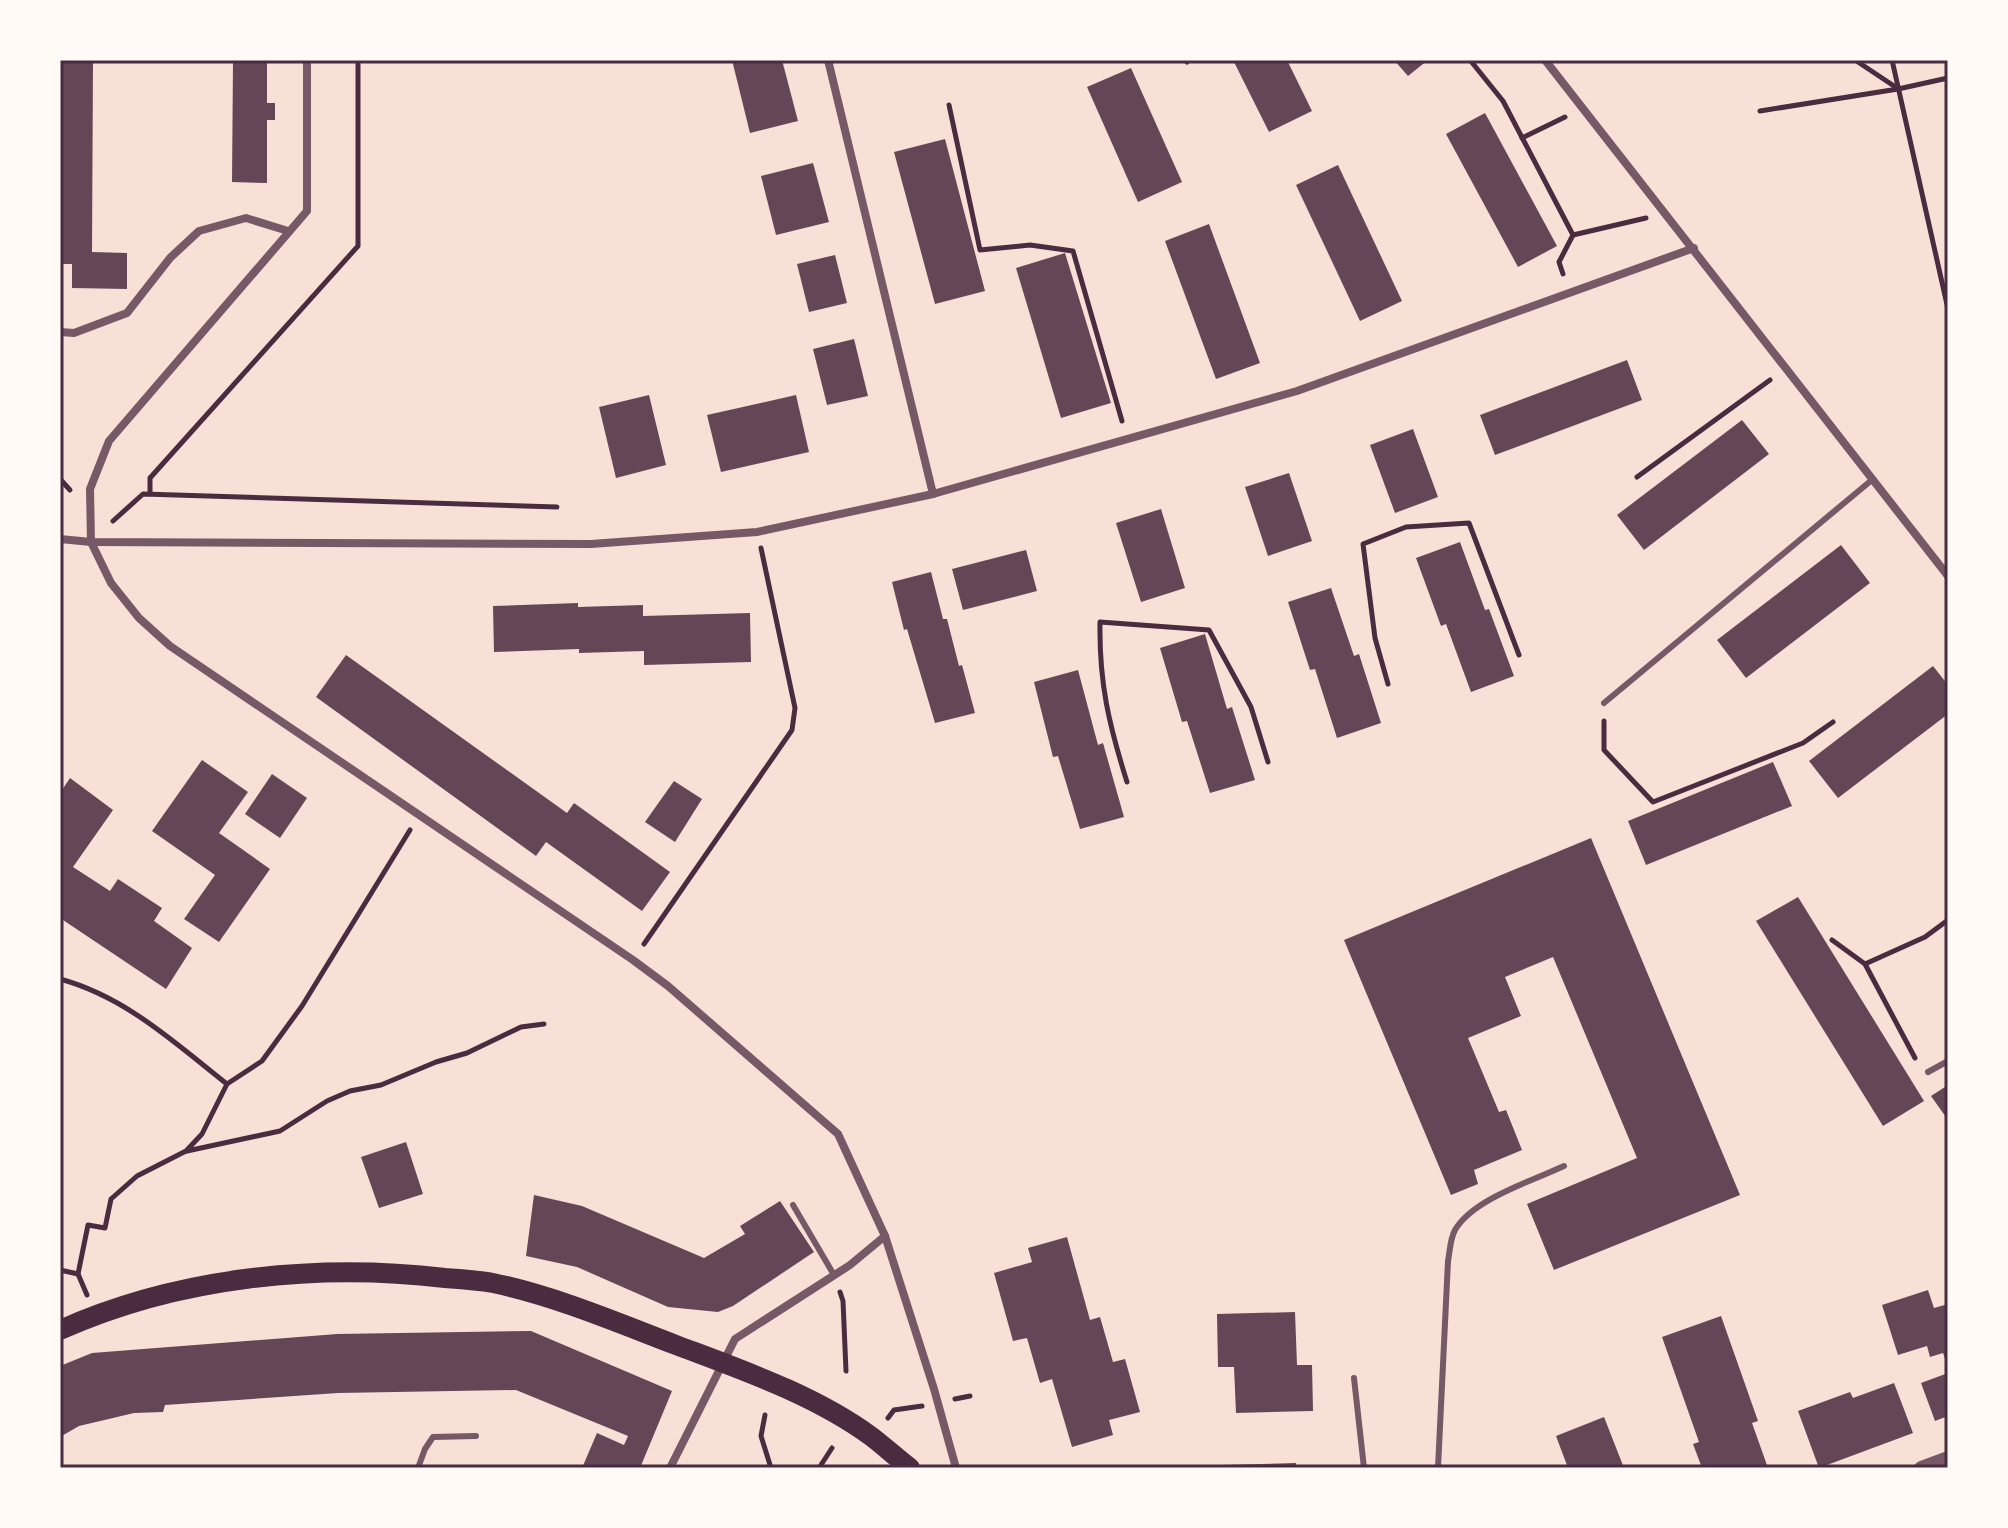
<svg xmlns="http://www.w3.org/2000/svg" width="2008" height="1528" font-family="Manrope,sans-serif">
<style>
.building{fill:#644757}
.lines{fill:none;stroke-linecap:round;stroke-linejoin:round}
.path{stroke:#4a2c40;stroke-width:5}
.service{stroke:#755966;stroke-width:6}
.minor{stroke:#755966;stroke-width:8}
.tertiary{stroke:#755966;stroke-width:14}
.primary{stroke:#4a2c40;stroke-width:20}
.neatline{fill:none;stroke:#4a2c40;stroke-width:3}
</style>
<rect width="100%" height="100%" fill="#f7e1d7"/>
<g class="building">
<polygon points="60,60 93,60 92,252 127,253 127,289 72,288 72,264 60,264"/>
<polygon points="233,60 267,60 267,103 275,103 275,120 267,120 267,183 232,182"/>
<polygon points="732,60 782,60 798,121 750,133"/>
<polygon points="1233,60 1287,60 1312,111 1269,132"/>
<polygon points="1394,60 1428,60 1408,76"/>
<polygon points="1131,68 1182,182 1138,202 1087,87"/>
<polygon points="1485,113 1557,246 1518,267 1446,134"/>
<polygon points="945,139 985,291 935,304 894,152"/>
<polygon points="813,163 829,222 776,235 761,176"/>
<polygon points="1338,165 1402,301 1360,321 1296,185"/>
<polygon points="1209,224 1260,363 1216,379 1165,241"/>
<polygon points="1065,253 1111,403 1061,418 1016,268"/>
<polygon points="835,255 847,303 809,312 797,264"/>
<polygon points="854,339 868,396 827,405 813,349"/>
<polygon points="1627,360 1642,400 1495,455 1480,415"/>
<polygon points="649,395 666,465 616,478 599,407"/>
<polygon points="796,395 809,452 721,472 707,415"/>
<polygon points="1742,420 1769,454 1644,550 1617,515"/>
<polygon points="1413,429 1438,497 1395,513 1370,445"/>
<polygon points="1289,473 1312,541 1268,556 1245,487"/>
<polygon points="1161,509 1185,588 1141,602 1116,523"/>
<polygon points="1460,542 1485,610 1489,609 1514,676 1471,692 1446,624 1441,626 1416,558"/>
<polygon points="1841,545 1870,583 1746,678 1717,640"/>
<polygon points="1026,550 1037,591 963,610 952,569"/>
<polygon points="931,572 943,619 947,619 959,666 962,665 975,713 935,723 907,629 904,630 892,582"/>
<polygon points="1331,588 1354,656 1359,654 1381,723 1337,738 1315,669 1310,670 1288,602"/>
<polygon points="578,603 578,607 643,605 643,616 750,613 751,662 644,665 644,651 579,653 579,649 494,652 493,606"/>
<polygon points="1205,634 1227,709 1232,707 1255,780 1210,793 1187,721 1182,722 1160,648"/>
<polygon points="346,655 567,813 574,803 670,872 642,911 546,842 536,856 316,697"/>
<polygon points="1933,666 1948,685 1948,714 1838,798 1809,761"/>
<polygon points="1078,670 1098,745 1103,743 1124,817 1080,829 1058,756 1053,757 1034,682"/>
<polygon points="202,760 248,792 219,833 270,869 219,942 184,919 215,875 152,831"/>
<polygon points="1773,762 1792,806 1646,865 1628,821"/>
<polygon points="272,774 307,798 280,838 245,814"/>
<polygon points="70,778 113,810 73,867 110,891 118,879 162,908 154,921 192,948 166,989 60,918 60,793"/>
<polygon points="674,781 702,799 675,842 645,822"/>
<polygon points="1591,838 1740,1195 1554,1270 1527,1204 1637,1158 1553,957 1505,977 1521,1016 1468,1038 1499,1112 1506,1110 1522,1150 1474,1170 1478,1184 1451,1195 1344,940"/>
<polygon points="1798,897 1924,1101 1883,1126 1756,921"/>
<polygon points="1948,1085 1948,1120 1931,1096"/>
<polygon points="406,1142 423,1194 379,1208 361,1157"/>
<polygon points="534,1195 582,1206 704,1258 745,1234 740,1226 780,1201 814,1252 733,1306 718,1312 668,1307 577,1267 526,1256"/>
<polygon points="1067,1237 1090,1320 1100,1317 1113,1362 1125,1359 1140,1412 1109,1420 1113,1435 1072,1447 1052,1379 1040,1383 1027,1338 1013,1341 994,1273 1032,1262 1028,1248"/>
<polygon points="1928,1290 1934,1308 1948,1304 1948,1367 1943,1353 1930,1357 1927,1346 1898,1355 1882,1305"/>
<polygon points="1295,1312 1297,1365 1312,1365 1313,1411 1236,1413 1234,1367 1218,1367 1217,1314"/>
<polygon points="1721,1316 1758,1421 1752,1423 1768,1468 1702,1468 1693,1444 1699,1442 1662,1337"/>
<polygon points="531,1331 672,1391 640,1468 582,1468 597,1433 624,1445 628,1436 516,1390 338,1393 165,1405 163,1412 134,1413 79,1426 60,1437 60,1366 92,1353 337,1334"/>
<polygon points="1948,1373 1948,1416 1935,1421 1921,1383"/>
<polygon points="1894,1383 1913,1433 1819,1468 1798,1411 1850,1392 1853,1398"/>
<polygon points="1604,1417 1624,1468 1568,1468 1556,1436"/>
<polygon points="1296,1463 1296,1468 1221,1468 1221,1465"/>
</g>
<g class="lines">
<g class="path">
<polyline points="1185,60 1187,62"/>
<polyline points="1470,60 1503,101 1573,235 1646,218"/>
<polyline points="1855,60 1897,88"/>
<polyline points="1892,60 1948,309"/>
<polyline points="949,105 980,250 1030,245 1073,251 1122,421"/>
<polyline points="1760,111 1898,89 1948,78"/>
<polyline points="1522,138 1565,117"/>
<polyline points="1563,274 1559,262 1573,235"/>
<polyline points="1637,477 1770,380"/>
<polyline points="60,479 70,490"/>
<polyline points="150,494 150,478 358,246 358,60"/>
<polyline points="113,521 143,494 557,507"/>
<polyline points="1388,684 1375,638 1363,544 1406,527 1469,523 1519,655"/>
<polyline points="1604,721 1604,750 1653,802 1803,743 1833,722"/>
<path d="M 1127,782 C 1109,725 1099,683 1100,622 L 1209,630 L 1251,707 L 1268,762"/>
<polyline points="1832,940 1865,964 1925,937 1948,920"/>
<polyline points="644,944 792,730 795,708 761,548"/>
<polyline points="1865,964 1915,1058"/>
<path d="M 60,979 C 126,997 175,1043 227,1084"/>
<polyline points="187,1151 280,1131 327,1101 350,1091 381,1085 436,1062 467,1053 521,1027 544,1024"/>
<polyline points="60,1270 78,1274"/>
<polyline points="840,1292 843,1301 846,1371"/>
<polyline points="87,1295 78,1274 88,1225 105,1228 111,1199 137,1176 186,1151 202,1134 227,1084 262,1061 302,1006 410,830"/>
<polyline points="955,1399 970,1396"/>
<polyline points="765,1415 761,1436 771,1468"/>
<polyline points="888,1418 894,1410 922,1406"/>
<polyline points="819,1468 832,1448"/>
</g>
<g class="service">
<polyline points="1604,703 1873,479"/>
<polyline points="1928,1072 1948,1061"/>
<polyline points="793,1205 834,1275"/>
<polyline points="1354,1378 1364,1468"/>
<polyline points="418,1468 425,1449 433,1437 476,1436"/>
<path d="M 1438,1468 L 1448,1261 C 1450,1251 1450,1239 1455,1230 C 1473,1199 1532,1181 1564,1166"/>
</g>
<g class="minor">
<polyline points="307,60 307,211 109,441 90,489 91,542 111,583 139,618 170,646 633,960 668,986 838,1134 885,1236 934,1389 956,1468"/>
<polyline points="828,60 933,494"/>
<polyline points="1545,60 1948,576"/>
<polyline points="60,332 74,333 127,313 170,258 199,231 246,218 288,231"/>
<polyline points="60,539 91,542 591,544 757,532 933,494 1297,391 1694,248"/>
<polyline points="670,1468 735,1339 850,1265 885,1236"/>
</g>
<polyline class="tertiary" points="1921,1468 1948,1458"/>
<path class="primary" d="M 60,1330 C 178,1277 317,1263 445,1278 C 460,1279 477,1280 493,1283 C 555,1296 616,1322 676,1345 C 742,1370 815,1395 872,1437 C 885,1447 897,1458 910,1468"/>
</g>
<rect width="2008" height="1528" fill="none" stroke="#fffaf5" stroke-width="124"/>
<rect x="62" y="62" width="1884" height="1404" class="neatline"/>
</svg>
